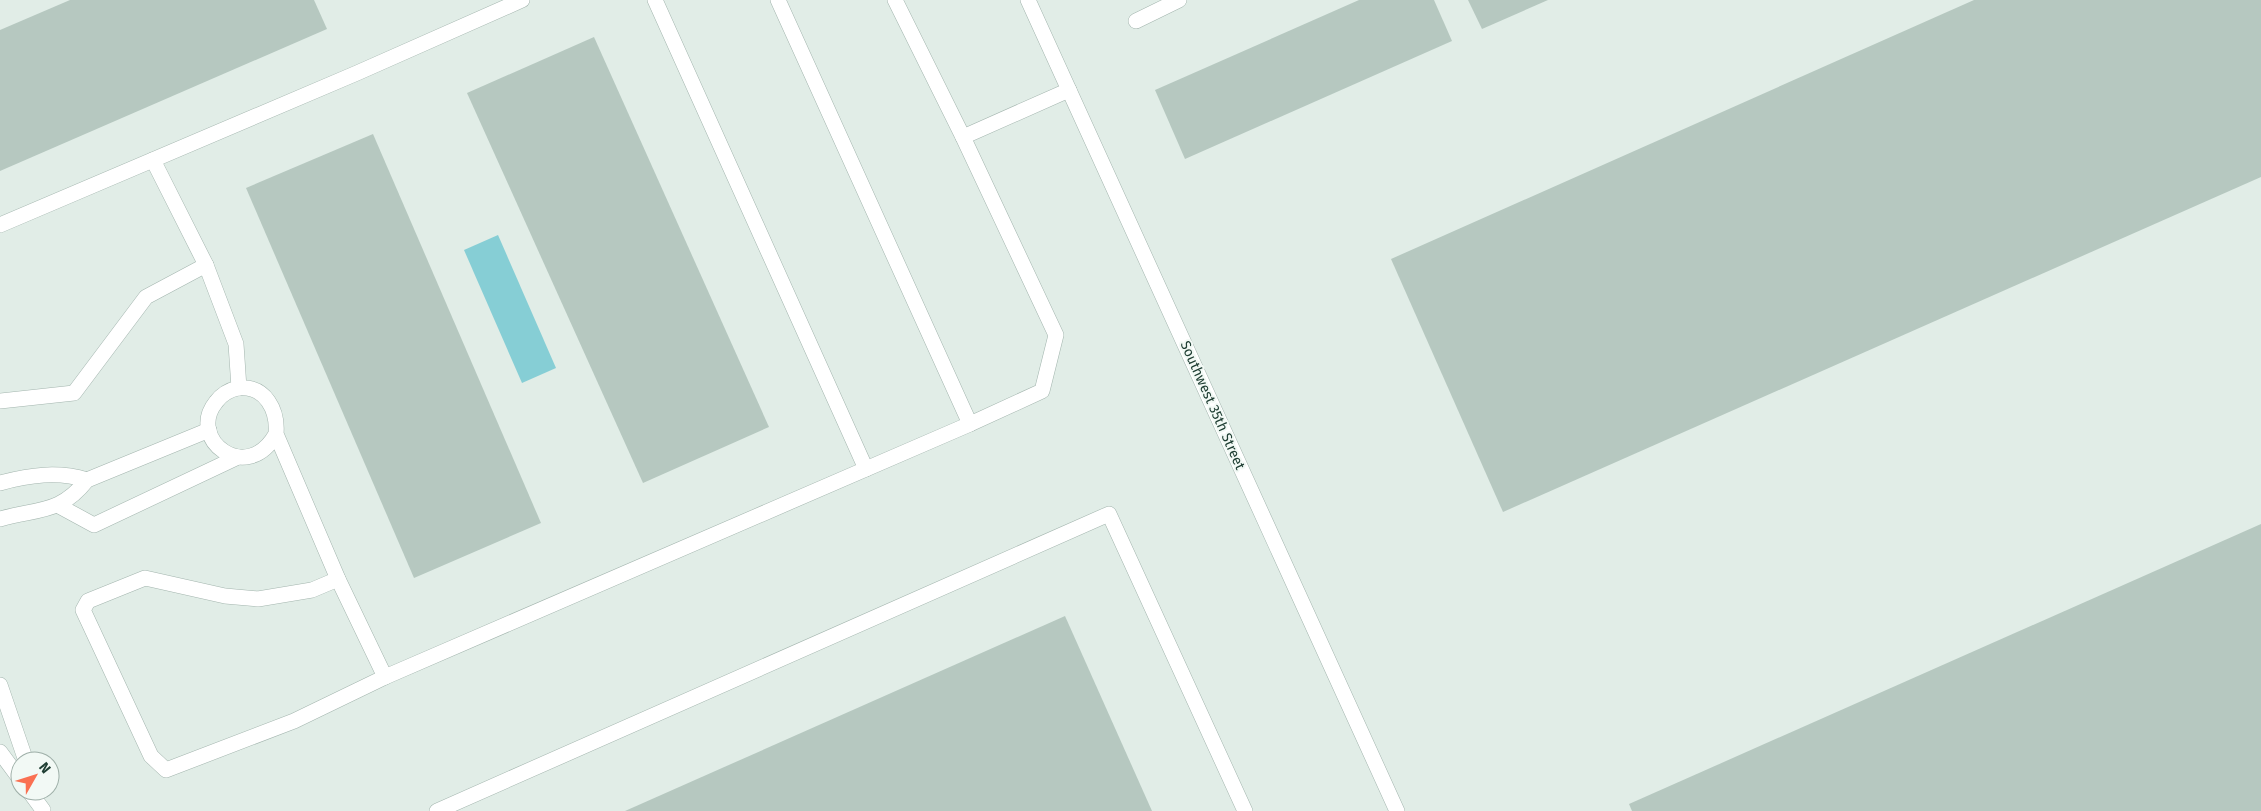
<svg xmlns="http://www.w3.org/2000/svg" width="2261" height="811" font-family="'Fira Sans',sans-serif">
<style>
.water{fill:#86ced5}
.building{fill:#b6c8c0}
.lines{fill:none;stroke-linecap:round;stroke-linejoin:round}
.service-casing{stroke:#a3b5ae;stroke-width:16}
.minor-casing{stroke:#a3b5ae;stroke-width:16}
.service{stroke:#fff;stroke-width:15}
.minor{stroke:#fff;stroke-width:15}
.labels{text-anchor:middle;stroke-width:4;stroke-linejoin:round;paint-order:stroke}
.street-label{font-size:14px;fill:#203f34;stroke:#f2f9f5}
</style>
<rect width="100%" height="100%" fill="#e1ede7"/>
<polygon class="water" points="498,235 556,368 522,383 464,250"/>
<g class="building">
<polygon points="70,0 314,0 327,29 0,171 0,30"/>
<polygon points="1359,0 1434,0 1452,41 1185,159 1155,90"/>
<polygon points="1468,0 1548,0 1482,29"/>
<polygon points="1974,0 2261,0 2261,177 1503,512 1391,259"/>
<polygon points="594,37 769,427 643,483 467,93"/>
<polygon points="373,134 541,523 414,578 246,188"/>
<polygon points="2261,524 2261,811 1632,811 1629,804"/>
<polygon points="1065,616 1152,811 625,811"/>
</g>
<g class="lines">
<g class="service-casing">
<g id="service">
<polyline points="655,0 866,469"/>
<polyline points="778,0 970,424 1042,391 1056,335 963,137 895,0"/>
<polyline points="963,137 1069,90"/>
<polyline points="153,160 206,265 236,344 239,388"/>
<polyline points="0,225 357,73 522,0"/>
<polyline points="0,401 74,393 146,297 206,265"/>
<path d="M 276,434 C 247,486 186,439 216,402 C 221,395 229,390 238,388 C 266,385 278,411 276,434 L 338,579 L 385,677 L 970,424"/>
<path d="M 0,483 C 29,475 58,471 87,480"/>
<polyline points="59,506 94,525 238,457"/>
<path d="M 0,519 C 39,508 60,514 87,480 L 209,430"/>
<polyline points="338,579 312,590 258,599 225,596 145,578 88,601 83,610 151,756 166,770 294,721 385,677"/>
<polyline points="0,685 26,761"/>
<polyline points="0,752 20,779"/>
<polyline points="29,791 43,810"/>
<polyline points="437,811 1109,514 1245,811"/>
</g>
</g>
<g class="minor-casing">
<g id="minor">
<polyline points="1028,0 1397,811"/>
<polyline points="1136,21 1179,0"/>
</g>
</g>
<use href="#service" class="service"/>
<use href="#minor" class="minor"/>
</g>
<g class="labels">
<g class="street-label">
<text transform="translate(1213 405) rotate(66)" y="5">Southwest 35th Street</text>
</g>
</g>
<g transform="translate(35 776) rotate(51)"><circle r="24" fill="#f2f9f5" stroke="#9eafa8"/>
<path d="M0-4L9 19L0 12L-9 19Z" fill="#fa7052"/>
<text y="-8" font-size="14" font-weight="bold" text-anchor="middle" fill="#203f34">N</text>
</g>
</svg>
